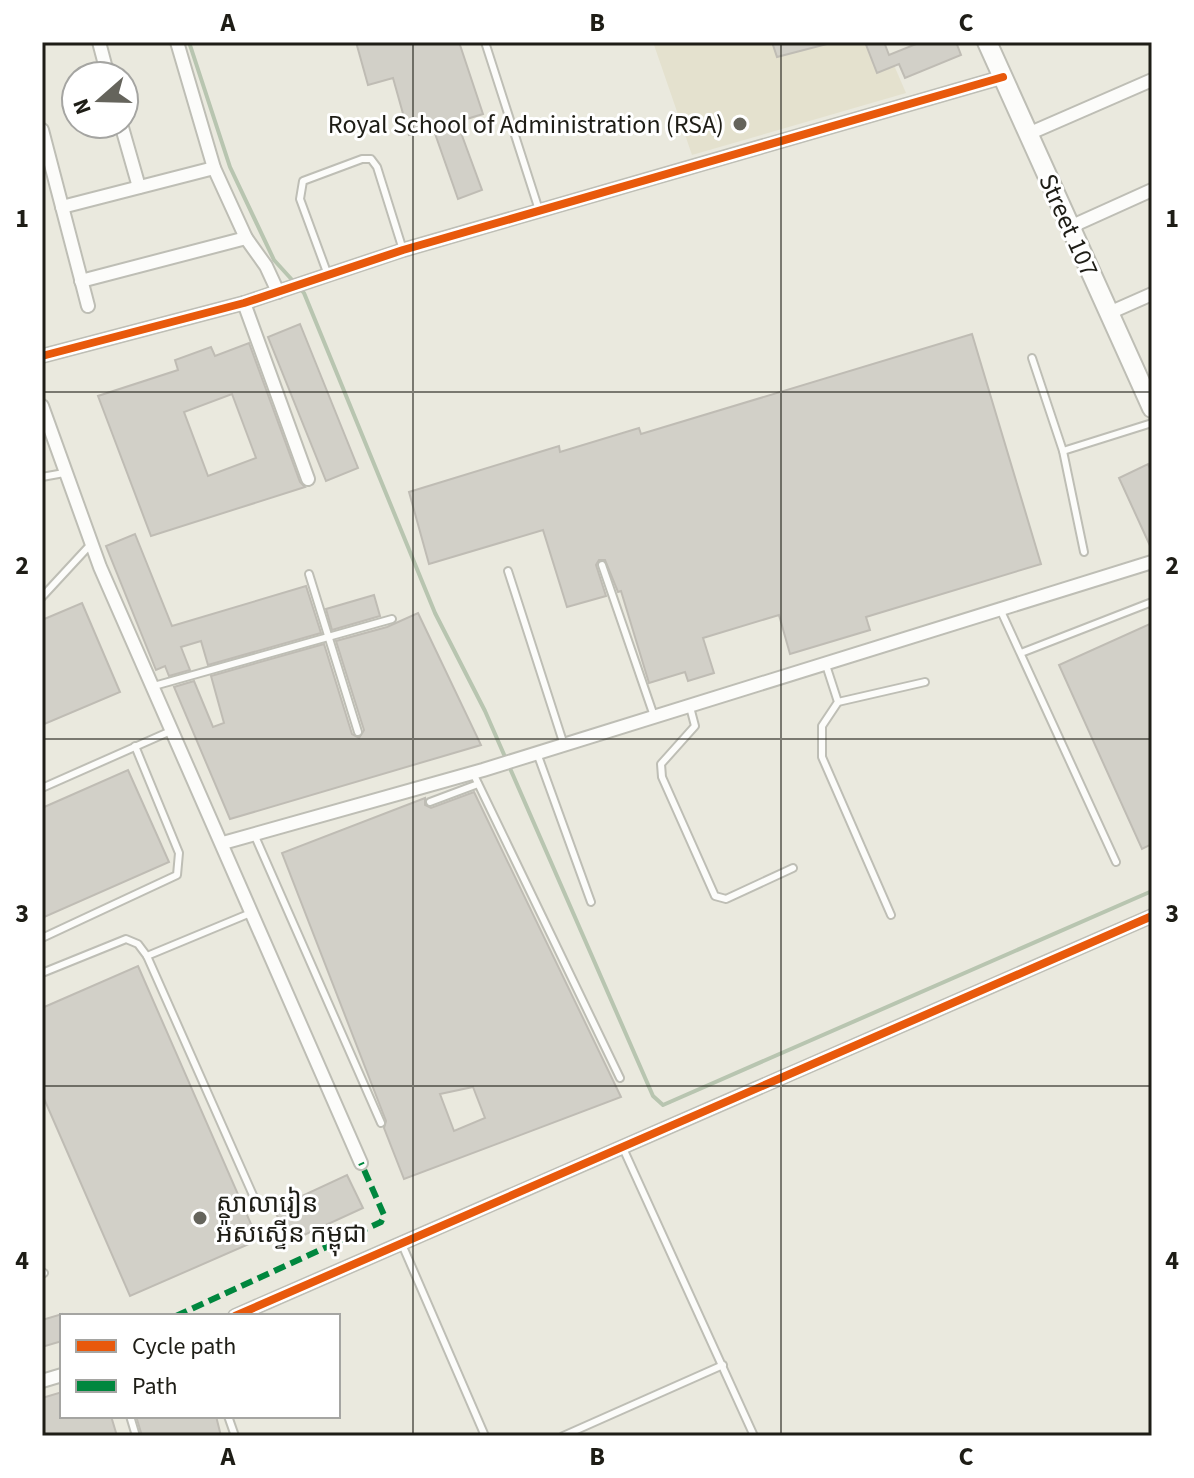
<svg xmlns="http://www.w3.org/2000/svg" width="1194" height="1478" font-family="'Source Sans 3','Noto Sans Khmer',sans-serif">
<style>
.built{fill:#e4e1ce}
.lines{fill:none;stroke-linecap:round;stroke-linejoin:round}
.stream{stroke:#b8c5b0;stroke-width:4}
.building{fill:#d2d0c8;stroke:#bfbcb4;stroke-width:2;fill-rule:evenodd}
.lane-casing{stroke:#bebeb5;stroke-width:10}
.street-casing{stroke:#bebeb5;stroke-width:16}
.secondary-casing{stroke:#bebeb5;stroke-width:22}
.lane{stroke:#fcfcfa;stroke-width:6}
.street{stroke:#fcfcfa;stroke-width:12}
.secondary{stroke:#fcfcfa;stroke-width:18}
.quiet{stroke:#00873e;stroke-width:6;stroke-dasharray:12 6;stroke-linecap:butt}
.cycleway-casing{stroke:#fff;stroke-width:13}
.cycleway{stroke:#e8590c;stroke-width:8}
.grid{fill:none;stroke:#1e1d16;stroke-width:2;stroke-opacity:0.55}
.poi-dot{fill:#65645c;stroke:#fff;stroke-width:3}
.labels{text-anchor:middle;stroke-width:6;stroke-linejoin:round;paint-order:stroke}
.poi-label{font-size:26px;fill:#1e1d16;stroke:#fff;text-anchor:end}
.street-label{font-size:26px;fill:#1e1d16;stroke:#fff}
.neatline{fill:none;stroke:#1e1d16;stroke-width:3}
.grid-label{font-size:26px;text-anchor:middle;font-weight:bold;fill:#1e1d16}
</style>
<rect width="100%" height="100%" fill="#eae9de"/>
<polygon class="built" points="653,42 884,42 906,93 692,155"/>
<g class="lines">
<polyline class="stream" points="189,42 230,167 274,260 304,293 435,613 485,711 653,1096 663,1105 1152,891"/>
</g>
<g class="building">
<polygon points="356,42 459,42 483,114 457,122 482,190 458,199 433,128 409,135 393,78 368,85"/>
<polygon points="772,42 827,42 827,44 777,57"/>
<polygon points="865,42 884,42 889,55 921,42 956,42 961,55 905,78 899,64 877,73"/>
<polygon points="300,324 358,468 326,481 268,337"/>
<polygon points="972,334 1041,564 866,617 870,630 790,654 779,615 703,638 714,673 688,681 685,672 649,683 621,591 618,592 605,560 599,560 596,565 606,596 567,607 543,530 429,564 409,492 559,446 560,452 639,428 641,434"/>
<path d="M 249,343 L 300,482 L 305,487 L 151,536 L 98,396 L 178,370 L 175,360 L 211,347 L 215,356 ZM 232,394 L 256,458 L 208,476 L 184,412 Z"/>
<polygon points="1148,464 1152,474 1152,550 1119,478"/>
<polygon points="135,534 172,626 306,586 321,633 208,665 201,641 181,647 190,670 169,676 165,666 156,670 106,546"/>
<polygon points="374,595 380,616 332,630 326,609"/>
<polygon points="82,603 120,692 42,725 42,620"/>
<polygon points="418,613 481,745 230,819 174,687 194,681 213,727 224,723 211,676 324,644 352,734 359,738 364,730 336,641 387,627"/>
<polygon points="1152,623 1152,844 1142,849 1059,665"/>
<polygon points="128,770 169,862 42,918 42,808"/>
<path d="M 474,792 L 621,1097 L 404,1179 L 384,1128 L 386,1121 L 282,853 L 425,798 L 425,805 L 431,808 ZM 473,1087 L 485,1118 L 454,1131 L 440,1094 Z"/>
<polygon points="138,966 258,1240 130,1296 42,1094 42,1008"/>
<polygon points="347,1175 363,1208 289,1242 274,1209"/>
<polygon points="62,1314 62,1341 42,1347 42,1320"/>
<polygon points="62,1392 62,1416 111,1416 117,1436 42,1436 42,1398"/>
<polygon points="136,1416 216,1416 221,1436 142,1436"/>
</g>
<g class="lines">
<g class="lane-casing">
<g id="lane">
<polyline points="485,42 539,210"/>
<polyline points="328,275 300,199 303,181 362,159 371,159 377,167 403,250"/>
<polyline points="1032,358 1063,451"/>
<polyline points="42,477 64,473"/>
<polyline points="1084,552 1063,451 1152,423"/>
<polyline points="602,565 654,716"/>
<polyline points="508,571 564,745"/>
<polyline points="309,574 358,732"/>
<polyline points="42,597 91,544"/>
<polyline points="1000,609 1116,862"/>
<polyline points="1021,653 1152,602"/>
<polyline points="825,662 838,702 822,726 822,757 891,915"/>
<polyline points="154,686 392,619"/>
<polyline points="838,702 925,682"/>
<polyline points="690,707 695,726 661,764 662,777 715,896 726,899 793,868"/>
<polyline points="537,753 591,902"/>
<polyline points="473,773 620,1078"/>
<polyline points="42,788 173,730"/>
<polyline points="430,802 478,784"/>
<polyline points="254,834 381,1123"/>
<polyline points="42,938 177,875 179,853 135,746"/>
<polyline points="147,956 253,912"/>
<polyline points="42,973 126,939 138,944 147,956 256,1202"/>
<polyline points="622,1146 754,1436"/>
<polyline points="401,1242 485,1436"/>
<polyline points="42,1274 44,1273"/>
<polyline points="130,1416 136,1436"/>
<polyline points="228,1416 235,1436"/>
<polyline points="563,1436 723,1365"/>
</g>
</g>
<g class="street-casing">
<g id="street">
<polyline points="99,42 108,76"/>
<polyline points="177,42 214,168 246,238 266,266 278,292"/>
<polyline points="121,124 139,187"/>
<polyline points="42,130 88,306"/>
<polyline points="1028,134 1152,80"/>
<polyline points="62,207 214,168"/>
<polyline points="1070,227 1152,190"/>
<polyline points="81,281 246,238"/>
<polyline points="244,303 308,479"/>
<polyline points="1109,313 1152,294"/>
<polyline points="42,356 244,303 403,250 1003,77"/>
<polyline points="42,406 100,567 361,1163"/>
<polyline points="223,843 483,770 1152,562"/>
<polyline points="235,1316 1152,916"/>
<polyline points="42,1381 62,1375"/>
</g>
</g>
<g class="secondary-casing">
<polyline id="secondary" points="987,42 1152,408"/>
</g>
<use href="#lane" class="lane"/>
<use href="#street" class="street"/>
<use href="#secondary" class="secondary"/>
<polyline class="quiet" points="176,1316 381,1222 384,1215 361,1163"/>
<g class="cycleway-casing">
<g id="cycleway">
<polyline points="42,356 244,303 403,250 1003,77"/>
<polyline points="235,1316 1152,916"/>
</g>
</g>
<use href="#cycleway" class="cycleway"/>
</g>
<path class="grid" d="M 413,42 L 413,1436M 781,42 L 781,1436M 42,392 L 1152,392M 42,739 L 1152,739M 42,1086 L 1152,1086"/>
<g class="poi-dot">
<circle cx="740" cy="124" r="8"/>
<circle cx="200" cy="1218" r="8"/>
</g>
<g class="labels">
<g class="poi-label">
<text x="724" y="133">Royal School of Administration (RSA)</text>
<text x="216" y="1212" text-anchor="start">សាលារៀន<tspan x="216" dy="30">អ៉ិសស្ទើន កម្ពុជា</tspan></text>
</g>
<g class="street-label">
<text transform="translate(1069 225) rotate(66)" y="9">Street 107</text>
</g>
</g>
<rect width="1194" height="1478" fill="none" stroke="#ffffff" stroke-width="88"/>
<rect x="60" y="1314" width="280" height="104" fill="#ffffff" stroke="#a5a5a2" stroke-width="2"/>
<rect x="76" y="1340" width="40" height="12" fill="#e8590c" stroke="#a5a5a2" stroke-width="2"/>
<text x="132" y="1354" font-size="24" fill="#1e1d16">Cycle path</text>
<rect x="76" y="1380" width="40" height="12" fill="#00873e" stroke="#a5a5a2" stroke-width="2"/>
<text x="132" y="1394" font-size="24" fill="#1e1d16">Path</text>
<g transform="translate(100 100) rotate(250)"><circle r="38" fill="#ffffff" stroke="#a5a5a2" stroke-width="2"/>
<path d="M0-6L14 30L0 20L-14 30Z" fill="#65645c"/>
<text y="-12" font-size="22" font-weight="bold" text-anchor="middle" fill="#1e1d16">N</text>
</g>
<rect x="44" y="44" width="1106" height="1390" class="neatline"/>
<g class="grid-label">
<text x="228" y="31">A</text>
<text x="597" y="31">B</text>
<text x="966" y="31">C</text>
<text x="22" y="227">1</text>
<text x="1172" y="227">1</text>
<text x="22" y="574">2</text>
<text x="1172" y="574">2</text>
<text x="22" y="922">3</text>
<text x="1172" y="922">3</text>
<text x="22" y="1269">4</text>
<text x="1172" y="1269">4</text>
<text x="228" y="1465">A</text>
<text x="597" y="1465">B</text>
<text x="966" y="1465">C</text>
</g>
</svg>
